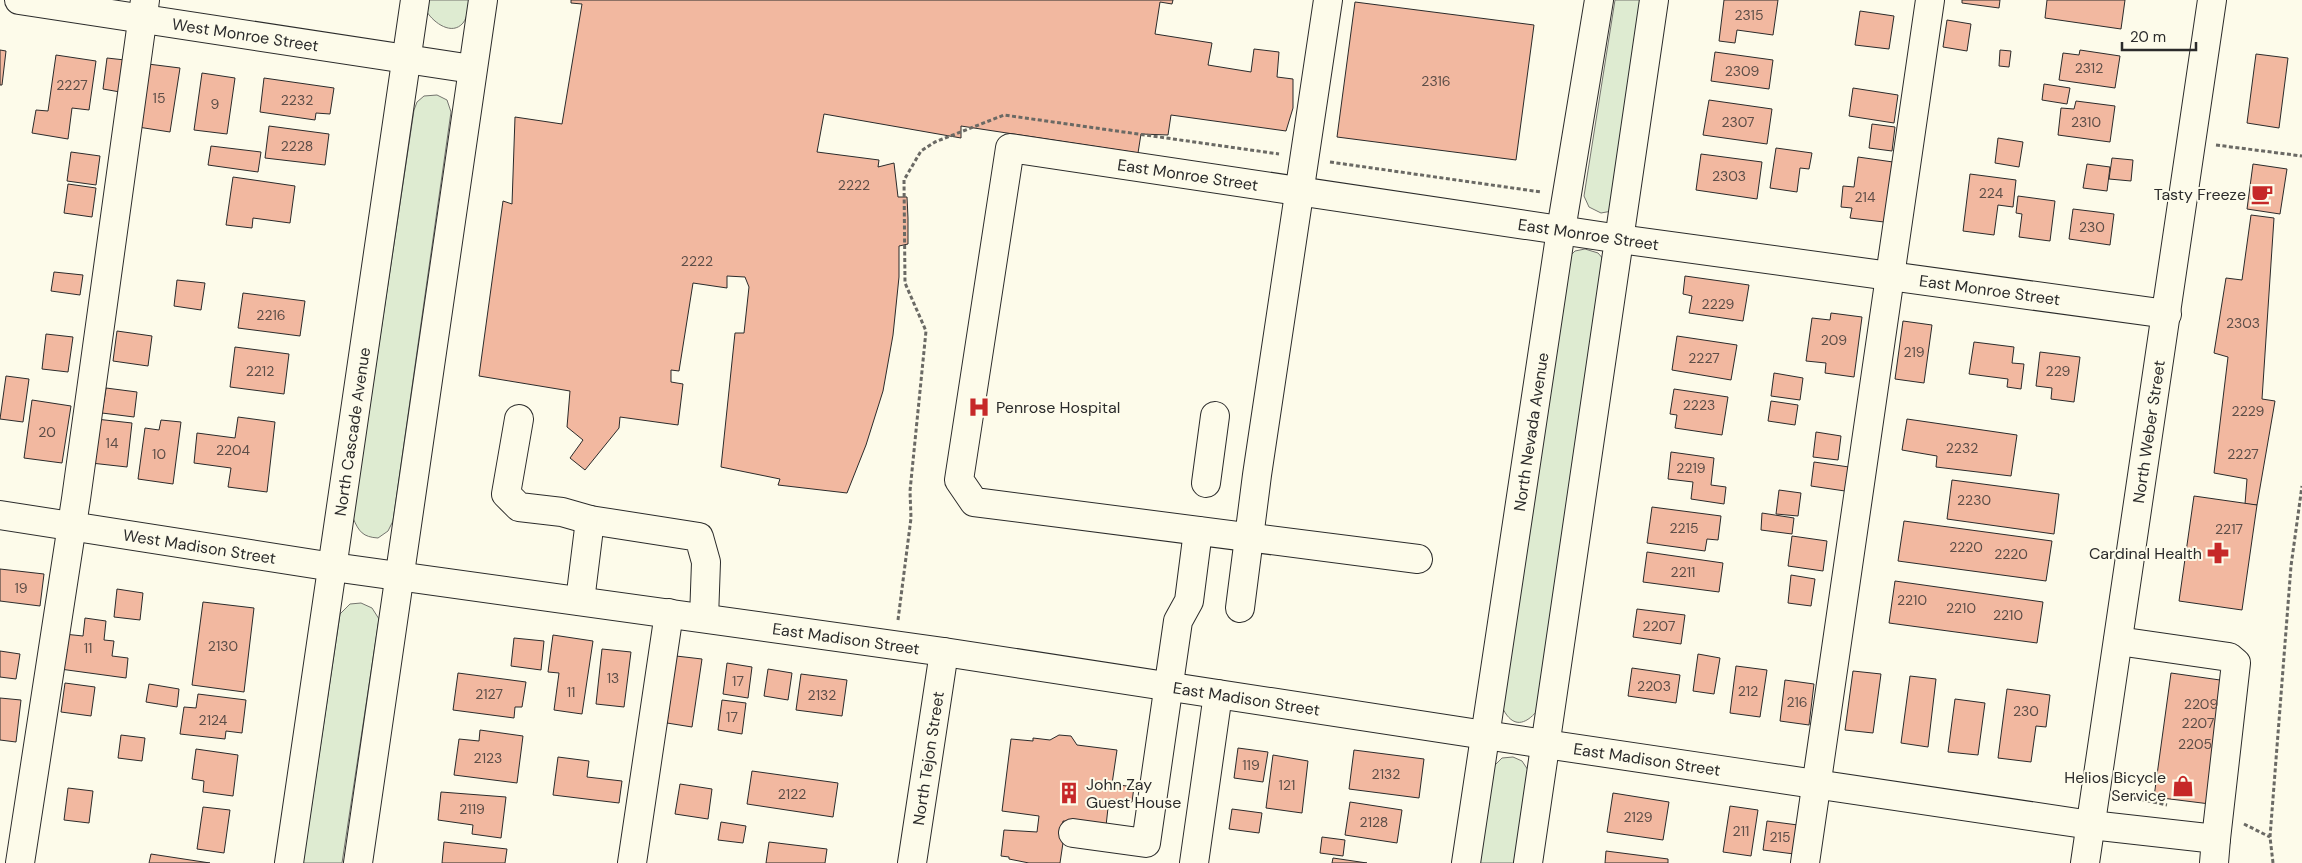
<svg xmlns="http://www.w3.org/2000/svg" width="2302" height="863" font-family="'DM Sans',sans-serif">
<style>
.green{fill:#deebd1;stroke:#74746e}
.building{fill:#f2b8a0;stroke:#2b2b2b}
.lines{fill:none;stroke-linecap:round;stroke-linejoin:round}
.minor-casing{stroke:#2b2b2b;stroke-width:30}
.major-casing{stroke:#2b2b2b;stroke-width:30}
.path{stroke:#6a6964;stroke-width:3;stroke-dasharray:4 2.5;stroke-linecap:butt}
.minor{stroke:#fdfbea;stroke-width:28}
.major{stroke:#fdfbea;stroke-width:28}
.labels{text-anchor:middle;stroke-width:4;stroke-linejoin:round;paint-order:stroke}
.number-label{font-size:14px;fill:#5d4e48}
.street-label{font-size:16px;fill:#2b2b2b;stroke:#fdfbea}
.poi-label{font-size:16px;fill:#2b2b2b;stroke:#fdfbea;text-anchor:end}
</style>
<rect width="100%" height="100%" fill="#fdfbea"/>
<g class="green">
<path d="M 429,0 L 470,0 C 468,7 468,17 463,23 C 452,36 434,23 427,12 Z"/>
<polygon points="1615,0 1642,0 1612,211 1601,213 1589,207 1584,196"/>
<path d="M 437,95 L 447,100 L 451,112 L 393,521 L 388,531 L 378,538 C 363,537 359,532 353,518 L 414,110 L 417,102 L 424,96 Z"/>
<path d="M 1585,249 L 1598,253 L 1605,261 L 1537,711 C 1525,725 1513,728 1503,709 L 1568,258 L 1575,251 Z"/>
<polygon points="361,603 372,608 379,619 342,863 303,863 340,614 350,604"/>
<polygon points="1513,757 1522,761 1528,770 1515,863 1479,863 1493,767 1502,758"/>
</g>
<g class="building">
<polygon points="571,0 1173,0 1172,4 1160,2 1155,34 1212,43 1208,65 1251,72 1254,49 1279,52 1277,77 1293,79 1293,108 1286,131 1171,115 1168,135 1141,134 1138,153 961,126 961,138 824,114 817,152 879,160 878,167 894,163 898,197 907,197 908,218 908,244 899,246 899,277 893,335 883,391 866,445 847,493 778,485 780,479 721,467 735,333 744,333 749,287 745,277 727,276 727,288 693,283 679,371 671,370 671,382 683,384 678,425 620,417 619,428 585,470 570,458 583,440 567,427 570,391 479,376 503,201 512,204 515,117 562,124 582,4 571,3"/>
<polygon points="1724,0 1778,0 1773,35 1737,30 1735,43 1719,41"/>
<polygon points="1962,0 2000,0 1999,8 1962,3"/>
<polygon points="2047,0 2125,0 2121,29 2045,18"/>
<polygon points="1355,2 1534,25 1516,160 1337,137"/>
<polygon points="1860,11 1894,16 1889,49 1855,45"/>
<polygon points="1947,20 1971,24 1967,51 1943,47"/>
<polygon points="0,50 6,51 2,85 0,85"/>
<polygon points="2000,50 2011,51 2009,67 1999,66"/>
<polygon points="2080,50 2120,56 2115,88 2059,80 2063,53 2079,55"/>
<polygon points="1715,52 1773,60 1769,89 1711,81"/>
<polygon points="2256,54 2288,58 2279,128 2247,123"/>
<polygon points="56,55 96,61 89,110 72,108 68,139 32,133 36,110 48,111"/>
<polygon points="107,58 125,60 120,92 103,89"/>
<polygon points="148,64 180,68 170,132 138,127"/>
<polygon points="202,73 235,78 227,134 194,130"/>
<polygon points="264,78 334,88 330,114 316,113 315,120 260,112"/>
<polygon points="2044,84 2070,88 2067,104 2042,100"/>
<polygon points="1853,88 1898,95 1894,123 1849,116"/>
<polygon points="1709,100 1772,109 1767,144 1703,135"/>
<polygon points="2076,101 2115,106 2110,142 2058,135 2061,108 2074,109"/>
<polygon points="1872,124 1895,127 1892,151 1869,148"/>
<polygon points="269,126 329,134 325,165 265,158"/>
<polygon points="1998,138 2023,142 2019,167 1995,163"/>
<polygon points="211,146 261,152 258,172 208,165"/>
<polygon points="1776,148 1812,153 1809,169 1800,168 1797,192 1770,188"/>
<polygon points="71,152 100,156 96,185 67,181"/>
<polygon points="1701,154 1762,162 1757,199 1696,190"/>
<polygon points="1858,157 1893,162 1884,222 1850,218 1852,208 1841,207 1843,186 1854,187"/>
<polygon points="2112,158 2133,160 2131,181 2109,179"/>
<polygon points="2087,164 2110,167 2107,191 2083,188"/>
<polygon points="2253,164 2287,169 2280,214 2247,209"/>
<polygon points="1970,174 2016,180 2013,207 1998,205 1994,235 1963,231"/>
<polygon points="233,177 295,186 290,223 253,218 252,228 226,225"/>
<polygon points="68,184 96,188 92,217 64,213"/>
<polygon points="2018,196 2055,201 2050,241 2019,237 2022,214 2016,213"/>
<polygon points="2073,209 2114,214 2110,245 2069,239"/>
<polygon points="2251,215 2274,218 2262,399 2275,401 2257,505 2245,504 2247,479 2214,473 2228,357 2214,353 2226,278 2242,280"/>
<polygon points="54,272 83,275 80,295 51,291"/>
<polygon points="1685,276 1749,285 1743,321 1689,313 1692,296 1683,294"/>
<polygon points="177,280 205,283 201,310 174,306"/>
<polygon points="243,293 305,301 300,336 238,328"/>
<polygon points="1831,313 1862,317 1854,377 1825,373 1826,363 1806,361 1812,318 1830,320"/>
<polygon points="1903,321 1932,325 1924,383 1895,379"/>
<polygon points="117,331 152,336 148,366 113,361"/>
<polygon points="46,334 73,337 68,372 42,369"/>
<polygon points="1677,336 1737,345 1731,380 1672,370"/>
<polygon points="1974,342 2014,347 2012,363 2024,364 2021,389 2007,387 2008,379 1969,374"/>
<polygon points="235,347 289,354 284,394 230,387"/>
<polygon points="2040,352 2080,357 2074,402 2051,399 2052,388 2036,386"/>
<polygon points="1774,373 1803,378 1800,400 1771,396"/>
<polygon points="6,376 29,379 23,422 0,419"/>
<polygon points="106,388 137,392 134,417 102,413"/>
<polygon points="1674,389 1728,397 1722,435 1675,428 1677,415 1670,414"/>
<polygon points="32,400 71,406 62,463 24,458"/>
<polygon points="1771,401 1798,405 1795,425 1768,421"/>
<polygon points="238,417 275,422 267,492 228,487 231,468 194,463 197,433 235,438"/>
<polygon points="96,419 132,423 127,467 91,463"/>
<polygon points="1907,419 2017,435 2011,476 1936,467 1937,456 1902,450"/>
<polygon points="161,420 181,422 173,484 138,479 145,428 159,430"/>
<polygon points="1816,432 1841,436 1838,460 1813,457"/>
<polygon points="1671,452 1714,458 1711,485 1726,487 1724,504 1691,499 1693,482 1668,479"/>
<polygon points="1814,462 1849,467 1845,491 1811,486"/>
<polygon points="1952,480 2059,494 2054,534 1947,519"/>
<polygon points="1779,490 1801,493 1798,516 1776,514"/>
<polygon points="2194,496 2257,505 2242,610 2179,601"/>
<polygon points="1652,507 1721,516 1718,540 1707,539 1705,551 1647,543"/>
<polygon points="1762,513 1794,518 1792,534 1761,530"/>
<polygon points="1904,521 2052,541 2046,581 1898,561"/>
<polygon points="1792,536 1827,541 1823,571 1788,566"/>
<polygon points="1647,552 1723,563 1719,592 1643,582"/>
<polygon points="0,569 44,574 40,606 0,601"/>
<polygon points="1791,575 1815,579 1811,606 1788,603"/>
<polygon points="1895,581 2043,602 2037,643 1889,623"/>
<polygon points="117,589 143,593 140,620 114,617"/>
<polygon points="203,602 254,608 244,692 192,685"/>
<polygon points="1637,609 1685,615 1681,644 1633,637"/>
<polygon points="85,618 106,621 104,640 114,641 112,656 128,658 126,678 60,669 64,634 83,636"/>
<polygon points="553,635 593,641 582,714 554,710 559,673 548,672"/>
<polygon points="514,638 544,641 541,670 511,666"/>
<polygon points="602,649 631,652 624,707 596,704"/>
<polygon points="0,651 20,654 16,679 0,677"/>
<polygon points="1698,654 1720,658 1714,694 1693,691"/>
<polygon points="676,656 702,659 692,727 667,723"/>
<polygon points="727,663 752,667 748,698 723,694"/>
<polygon points="1736,666 1767,670 1760,717 1730,713"/>
<polygon points="1632,668 1680,675 1676,703 1628,696"/>
<polygon points="768,669 792,673 788,700 764,696"/>
<polygon points="1853,671 1881,674 1873,733 1845,730"/>
<polygon points="458,673 526,682 522,707 515,707 514,718 453,710"/>
<polygon points="2171,673 2227,681 2210,804 2154,797"/>
<polygon points="801,674 847,680 842,716 796,710"/>
<polygon points="1910,676 1936,679 1928,747 1901,743"/>
<polygon points="1785,680 1814,684 1809,725 1780,721"/>
<polygon points="65,683 95,687 91,716 61,712"/>
<polygon points="149,684 179,689 177,707 146,702"/>
<polygon points="2007,689 2050,695 2046,727 2036,726 2031,762 1998,758"/>
<polygon points="198,694 246,700 242,733 226,731 225,739 180,734 184,707 196,708"/>
<polygon points="0,698 21,700 16,742 0,740"/>
<polygon points="1955,699 1985,703 1978,755 1948,752"/>
<polygon points="722,700 746,703 742,734 718,730"/>
<polygon points="480,730 523,736 517,783 454,775 459,739 479,741"/>
<polygon points="121,735 145,738 142,761 118,758"/>
<polygon points="1059,735 1071,736 1077,745 1117,750 1112,784 1134,787 1132,802 1109,799 1106,826 1063,821 1061,836 1064,836 1060,863 1029,863 1009,859 1009,857 1001,856 1004,830 1037,832 1039,816 1002,811 1011,739 1033,741 1033,738 1050,740"/>
<polygon points="1238,748 1268,752 1263,782 1234,778"/>
<polygon points="196,749 238,755 233,796 203,792 204,781 192,779"/>
<polygon points="1354,750 1424,759 1419,798 1349,789"/>
<polygon points="1273,755 1308,761 1302,813 1266,808"/>
<polygon points="558,757 589,761 587,777 622,781 619,803 553,795"/>
<polygon points="752,771 838,783 833,817 747,804"/>
<polygon points="680,784 712,789 708,819 675,814"/>
<polygon points="68,788 93,791 89,823 64,820"/>
<polygon points="441,792 506,797 501,838 472,834 473,825 438,820"/>
<polygon points="1613,793 1669,802 1663,840 1607,832"/>
<polygon points="1350,802 1402,810 1397,843 1345,835"/>
<polygon points="1730,806 1758,810 1751,856 1723,852"/>
<polygon points="203,807 230,810 224,853 197,849"/>
<polygon points="1232,809 1262,813 1259,833 1229,829"/>
<polygon points="1767,821 1798,825 1794,854 1763,850"/>
<polygon points="721,822 746,826 743,843 718,840"/>
<polygon points="1322,837 1345,840 1343,856 1320,853"/>
<polygon points="444,842 507,849 505,863 442,863"/>
<polygon points="769,842 827,849 825,863 766,863"/>
<polygon points="1606,851 1668,859 1668,863 1605,863"/>
<polygon points="151,854 210,863 149,863"/>
<polygon points="1333,858 1367,863 1332,863"/>
</g>
<g class="lines">
<g class="minor-casing">
<g id="minor">
<path id="s1" d="M 19,0 L 472,69"/>
<polyline points="519,419 506,494 519,507 562,512 590,520 699,537 706,562 704,618"/>
<polyline points="1206,483 1215,416"/>
<path id="s2" d="M 0,515 L 333,567 L 944,652 L 1485,735 L 2091,825 L 2216,839 L 2214,863"/>
<path id="s3" d="M 1418,559 L 974,502 L 959,480 L 1010,148 L 1620,239 L 2167,314"/>
<polyline points="580,601 590,520"/>
<polyline points="1240,608 1257,475 1328,0"/>
<polyline points="2118,641 2229,657 2236,663 2216,839"/>
<polyline points="1073,833 1146,843 1178,621 1189,601 1198,531"/>
<polyline points="20,863 76,499 145,0"/>
<polyline points="632,863 669,613"/>
<path id="s4" d="M 912,863 L 944,652"/>
<polyline points="1194,863 1218,694"/>
<polyline points="1805,863 1930,0"/>
<path id="s5" d="M 2085,863 L 2212,0"/>
</g>
</g>
<g class="major-casing">
<g id="major">
<path id="s6" d="M 289,863 L 415,0"/>
<polyline points="358,863 483,0"/>
<path id="s7" d="M 1466,863 L 1561,230 L 1599,0"/>
<polyline points="1528,863 1654,0"/>
</g>
</g>
<g class="path">
<polyline points="2216,145 2302,156"/>
<polyline points="1330,162 1541,192"/>
<polyline points="898,620 911,518 910,491 926,331 905,283 904,180 921,151 935,142 1004,115 1279,154"/>
<polyline points="2134,798 2167,805"/>
<polyline points="2244,824 2270,837"/>
<polyline points="2273,863 2270,837 2291,566 2302,486"/>
</g>
<use href="#minor" class="minor"/>
<use href="#major" class="major"/>
</g>
<defs>
<g id="cafe-bare" transform="scale(1.725)"><path d="M-5.5-4.5H6V0H3Q3 3.5 0 3.5H-2.5Q-5.5 3.5-5.5 0ZM3-3.2v2h1.7v-2ZM-6 4.5H4V6H-6Z" fill="#c62828" stroke="#fdfbea" stroke-width="2.5" paint-order="stroke"/></g>
<g id="hospital-bare" transform="scale(1.725)"><path d="M-5-5h3v3.5h4V-5h3V5h-3V1.5h-4V5h-3Z" fill="#c62828" stroke="#fdfbea" stroke-width="2.5" paint-order="stroke"/></g>
<g id="pharmacy-bare" transform="scale(1.725)"><path d="M-2-6h4v4h4v4h-4v4h-4v-4h-4v-4h4Z" fill="#c62828" stroke="#fdfbea" stroke-width="2.5" paint-order="stroke"/></g>
<g id="shop-bare" transform="scale(1.725)"><path d="M-5-2.5h2.3a2.7 3.5 0 0 1 5.4 0H5L5.5 6h-11ZM-1.5-2.5h3a1.5 2.3 0 0 0-3 0Z" fill="#c62828" stroke="#fdfbea" stroke-width="2.5" paint-order="stroke"/></g>
<g id="building-bare" transform="scale(1.725)"><path d="M-4-6H4V6H1V3H-1V6H-4ZM-2.5-4.3h1.7v1.8h-1.7ZM.8-4.3h1.7v1.8H.8ZM-2.5-1h1.7V.8h-1.7ZM.8-1h1.7V.8H.8Z" fill="#c62828" stroke="#fdfbea" stroke-width="2.5" paint-order="stroke"/></g>
</defs>
<g fill-rule="evenodd">
<use href="#cafe-bare" x="2262" y="194"/>
<use href="#hospital-bare" x="979" y="407"/>
<use href="#pharmacy-bare" x="2218" y="553"/>
<use href="#shop-bare" x="2183" y="786"/>
<use href="#building-bare" x="1069" y="793"/>
</g>
<g class="labels">
<g class="number-label">
<text x="1749" y="20">2315</text>
<text x="2089" y="73">2312</text>
<text x="1742" y="76">2309</text>
<text x="1436" y="86">2316</text>
<text x="72" y="90">2227</text>
<text x="159" y="103">15</text>
<text x="297" y="105">2232</text>
<text x="215" y="109">9</text>
<text x="1738" y="127">2307</text>
<text x="2086" y="127">2310</text>
<text x="297" y="151">2228</text>
<text x="1729" y="181">2303</text>
<text x="854" y="190">2222</text>
<text x="1991" y="198">224</text>
<text x="1865" y="202">214</text>
<text x="2092" y="232">230</text>
<text x="697" y="266">2222</text>
<text x="1718" y="309">2229</text>
<text x="271" y="320">2216</text>
<text x="2243" y="328">2303</text>
<text x="1834" y="345">209</text>
<text x="1914" y="357">219</text>
<text x="1704" y="363">2227</text>
<text x="260" y="376">2212</text>
<text x="2058" y="376">229</text>
<text x="1699" y="410">2223</text>
<text x="2248" y="416">2229</text>
<text x="47" y="437">20</text>
<text x="112" y="448">14</text>
<text x="1962" y="453">2232</text>
<text x="233" y="455">2204</text>
<text x="159" y="459">10</text>
<text x="2243" y="459">2227</text>
<text x="1691" y="473">2219</text>
<text x="1974" y="505">2230</text>
<text x="1684" y="533">2215</text>
<text x="2229" y="534">2217</text>
<text x="1966" y="552">2220</text>
<text x="2011" y="559">2220</text>
<text x="1683" y="577">2211</text>
<text x="21" y="593">19</text>
<text x="1912" y="605">2210</text>
<text x="1961" y="613">2210</text>
<text x="2008" y="620">2210</text>
<text x="1659" y="631">2207</text>
<text x="223" y="651">2130</text>
<text x="88" y="653">11</text>
<text x="613" y="683">13</text>
<text x="738" y="686">17</text>
<text x="1654" y="691">2203</text>
<text x="1748" y="696">212</text>
<text x="571" y="697">11</text>
<text x="489" y="699">2127</text>
<text x="822" y="700">2132</text>
<text x="1797" y="707">216</text>
<text x="2201" y="709">2209</text>
<text x="2026" y="716">230</text>
<text x="732" y="722">17</text>
<text x="213" y="725">2124</text>
<text x="2198" y="728">2207</text>
<text x="2195" y="749">2205</text>
<text x="488" y="763">2123</text>
<text x="1251" y="770">119</text>
<text x="1386" y="779">2132</text>
<text x="1287" y="790">121</text>
<text x="792" y="799">2122</text>
<text x="472" y="814">2119</text>
<text x="1638" y="822">2129</text>
<text x="1374" y="827">2128</text>
<text x="1741" y="836">211</text>
<text x="1780" y="842">215</text>
</g>
<g class="street-label">
<text dy="6" stroke="none"><textPath href="#s1" startOffset="229">West Monroe Street</textPath></text>
<text dy="6" stroke="none"><textPath href="#s3" startOffset="990">East Monroe Street</textPath></text>
<text dy="6" stroke="none"><textPath href="#s3" startOffset="1395">East Monroe Street</textPath></text>
<text dy="6" stroke="none"><textPath href="#s3" startOffset="1800">East Monroe Street</textPath></text>
<text dy="6" stroke="none"><textPath href="#s7" startOffset="436">North Nevada Avenue</textPath></text>
<text dy="6" stroke="none"><textPath href="#s6" startOffset="436">North Cascade Avenue</textPath></text>
<text dy="6" stroke="none"><textPath href="#s5" startOffset="436">North Weber Street</textPath></text>
<text dy="6" stroke="none"><textPath href="#s2" startOffset="202">West Madison Street</textPath></text>
<text dy="6" stroke="none"><textPath href="#s2" startOffset="855">East Madison Street</textPath></text>
<text dy="6" stroke="none"><textPath href="#s2" startOffset="1260">East Madison Street</textPath></text>
<text dy="6" stroke="none"><textPath href="#s4" startOffset="106">North Tejon Street</textPath></text>
<text dy="6" stroke="none"><textPath href="#s2" startOffset="1665">East Madison Street</textPath></text>
</g>
<g class="poi-label">
<text x="2246" y="200">Tasty Freeze</text>
<text x="996" y="413" text-anchor="start">Penrose Hospital</text>
<text x="2202" y="559">Cardinal Health</text>
<text x="2166" y="783">Helios Bicycle<tspan x="2166" dy="18">Service</tspan></text>
<text x="1086" y="790" text-anchor="start">John Zay<tspan x="1086" dy="18">Guest House</tspan></text>
</g>
</g>
<path d="M2122 42v8h74v-8" fill="none" stroke="#2b2b2b" stroke-width="2.5"/>
<text x="2130" y="42" font-size="15" fill="#2b2b2b" stroke="#fdfbea" stroke-width="4" paint-order="stroke">20 m</text>
</svg>
